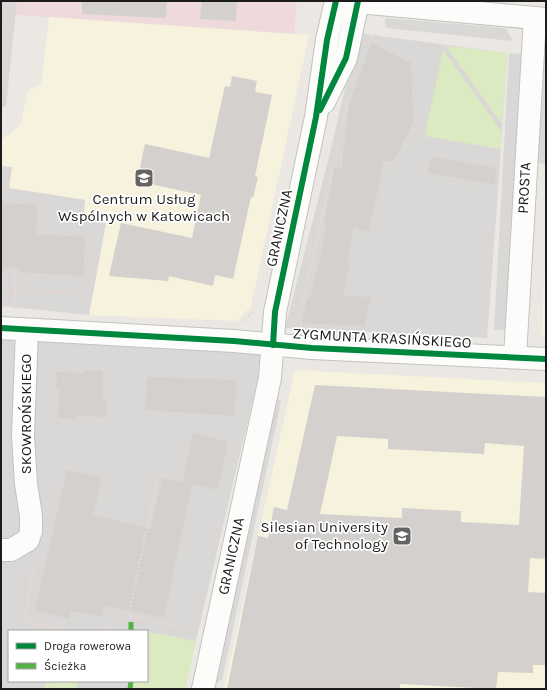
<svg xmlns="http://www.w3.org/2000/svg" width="547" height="690" font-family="Karla,sans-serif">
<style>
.residential{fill:#dad8d6;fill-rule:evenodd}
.commercial{fill:#eedada}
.education{fill:#f6f2de}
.religious{fill:#d9d8d6}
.grass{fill:#dceac1}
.building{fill:#d3d0cd;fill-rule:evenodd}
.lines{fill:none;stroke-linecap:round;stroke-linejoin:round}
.minor-casing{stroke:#c3c2c0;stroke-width:24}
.path{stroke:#ebd7d7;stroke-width:2.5;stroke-dasharray:2 2;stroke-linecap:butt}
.minor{stroke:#fcfcfb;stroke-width:22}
.quiet{stroke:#55b145;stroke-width:5;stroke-dasharray:10 5;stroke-linecap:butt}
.cycleway-casing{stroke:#fff;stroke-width:8}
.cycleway{stroke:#00873e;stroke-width:6}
.labels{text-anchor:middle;stroke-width:3.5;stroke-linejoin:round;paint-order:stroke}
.street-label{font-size:15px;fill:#1c1c1c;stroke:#fff}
.poi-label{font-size:15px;fill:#1c1c1c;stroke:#fff}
</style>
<rect width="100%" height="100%" fill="#ebe8e4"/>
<g class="residential">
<polygon points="1,1 17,1 6,106 1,108"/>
<polygon points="546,27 546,164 538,163"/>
<polygon points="328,161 498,192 487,338 285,328"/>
<path d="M 1,336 L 264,352 L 196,641 L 183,689 L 1,689 ZM 9,631 L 147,631 L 147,681 L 9,681 Z"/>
</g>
<polygon class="commercial" points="17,1 297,1 294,35 16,15"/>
<g class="education">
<polygon points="49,17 309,35 251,306 237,321 89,315 106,223 83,218 85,200 8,188 12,168 1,166 1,139 10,134 21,123 28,90 41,85"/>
<polygon points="546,224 546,336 542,335"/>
<polygon points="295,370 546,383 546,689 224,689"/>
</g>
<g class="religious">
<polygon points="385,18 506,28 513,41 386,28"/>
<polygon points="358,33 507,53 498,192 328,161"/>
<polygon points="509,53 521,54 506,330 494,330"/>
<polygon points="1,166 12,167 9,188 85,200 83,218 106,223 89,315 1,306"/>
<polygon points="276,395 281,402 222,680 213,684"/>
</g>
<g class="grass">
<polygon points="446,46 507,53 502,124"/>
<polygon points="443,50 502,132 501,149 425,136"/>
<polygon points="147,632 196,641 185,689 133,689 134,681 147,681"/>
<polygon points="46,681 77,681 77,689 44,689"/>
</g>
<g class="building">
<polygon points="82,1 167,1 166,18 82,14"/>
<polygon points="202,1 237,2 236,21 200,19"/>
<polygon points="371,43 411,63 413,123 394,161 384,161 369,231 354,228 347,262 350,263 343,296 371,297 364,326 302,323 307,298 310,299 320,256 327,222 324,222 335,167 342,168 348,109"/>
<polygon points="232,76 257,81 255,92 272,95 255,176 258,177 253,198 251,197 233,279 215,275 213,286 169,276 168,281 109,276 121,223 192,238 201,195 137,181 145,144 209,158 225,86 230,87"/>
<polygon points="431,157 496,168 495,184 428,173"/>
<polygon points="1,203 37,205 36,234 85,237 83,276 19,272 20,268 1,267"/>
<polygon points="85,370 103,371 102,399 106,399 106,417 76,416 76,419 58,418 59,390 56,390 57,372 85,373"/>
<polygon points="147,377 236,380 235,416 145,410"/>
<path d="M 315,385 L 546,397 L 546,559 L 530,558 L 528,592 L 546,593 L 546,665 L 533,665 L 533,673 L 498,672 L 496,689 L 400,684 L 400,689 L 227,689 L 258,536 L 268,538 L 274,507 L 287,510 ZM 337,436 L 388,439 L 388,449 L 484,454 L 485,443 L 524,446 L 519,525 L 461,522 L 461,511 L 402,508 L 402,518 L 320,514 Z"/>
<polygon points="193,432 228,442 218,490 183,482"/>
<polygon points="67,470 102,478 93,515 151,529 162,478 192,484 164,618 105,605 102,617 71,611 69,619 35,610"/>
</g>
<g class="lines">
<g class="minor-casing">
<g id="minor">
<polyline points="346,1 546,19"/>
<polyline points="324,102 346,58 358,1"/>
<polyline points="1,328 234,341 312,348 546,359"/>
<polyline points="515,357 535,18"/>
<polyline points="1,550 11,550 28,540 31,531 31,516 26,484 23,435 27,330"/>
<polyline points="203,689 270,378 275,312 316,117 327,40 336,1"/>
</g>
</g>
<g class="path">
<polyline points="371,36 377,34"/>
<polyline points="1,59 7,1"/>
<polyline points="15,290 78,293"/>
<polyline points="14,309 16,268"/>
<polyline points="242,321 255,310"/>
<polyline points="302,327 299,318 347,106"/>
<polyline points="158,476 129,614 132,616 195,630"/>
<polyline points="35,560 24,621 70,631"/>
<polyline points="105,631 122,617"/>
<polyline points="47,681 56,689"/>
</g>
<use href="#minor" class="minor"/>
<g class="quiet">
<polyline points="131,622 131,631"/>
<polyline points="130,689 131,681"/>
</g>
<g class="cycleway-casing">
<g id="cycleway">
<polyline points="320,110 346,58 358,1"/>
<polyline points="1,328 234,341 312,348 546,359"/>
<polyline points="273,345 275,312 316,117 327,40 336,1"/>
</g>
</g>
<use href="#cycleway" class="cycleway"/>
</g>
<defs>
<g id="school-square" transform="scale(1)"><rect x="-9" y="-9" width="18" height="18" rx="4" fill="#646362" stroke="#fff"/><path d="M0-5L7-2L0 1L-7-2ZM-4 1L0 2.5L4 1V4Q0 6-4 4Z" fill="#fff"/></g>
<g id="university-square" transform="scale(1)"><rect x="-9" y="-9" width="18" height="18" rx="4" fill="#646362" stroke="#fff"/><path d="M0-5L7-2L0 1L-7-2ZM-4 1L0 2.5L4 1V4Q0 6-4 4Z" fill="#fff"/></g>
</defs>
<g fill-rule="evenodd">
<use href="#school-square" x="144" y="178"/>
<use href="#university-square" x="402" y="536"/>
</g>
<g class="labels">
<g class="street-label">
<text transform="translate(524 188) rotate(-87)" y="5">PROSTA</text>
<text transform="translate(279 228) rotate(-78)" y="5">GRANICZNA</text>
<text transform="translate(382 338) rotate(3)" y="5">ZYGMUNTA KRASIŃSKIEGO</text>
<text transform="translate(26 414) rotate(-90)" y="5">SKOWROŃSKIEGO</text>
<text transform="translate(231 556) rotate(-78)" y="5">GRANICZNA</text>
</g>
<g class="poi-label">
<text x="144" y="204">Centrum Usług<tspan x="144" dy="17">Wspólnych w Katowicach</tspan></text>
<text x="388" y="532" text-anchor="end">Silesian University<tspan x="388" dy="17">of Technology</tspan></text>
</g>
</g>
<rect width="547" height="690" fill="none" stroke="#1c1c1c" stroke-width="4"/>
<rect x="8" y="630" width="140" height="52" fill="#ffffff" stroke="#a4a4a4"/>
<rect x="16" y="643" width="20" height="6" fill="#00873e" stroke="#a4a4a4"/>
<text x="44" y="650" font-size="12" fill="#1c1c1c">Droga rowerowa</text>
<rect x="16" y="663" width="20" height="6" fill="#55b145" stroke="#a4a4a4"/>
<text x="44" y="670" font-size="12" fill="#1c1c1c">Ścieżka</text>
</svg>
